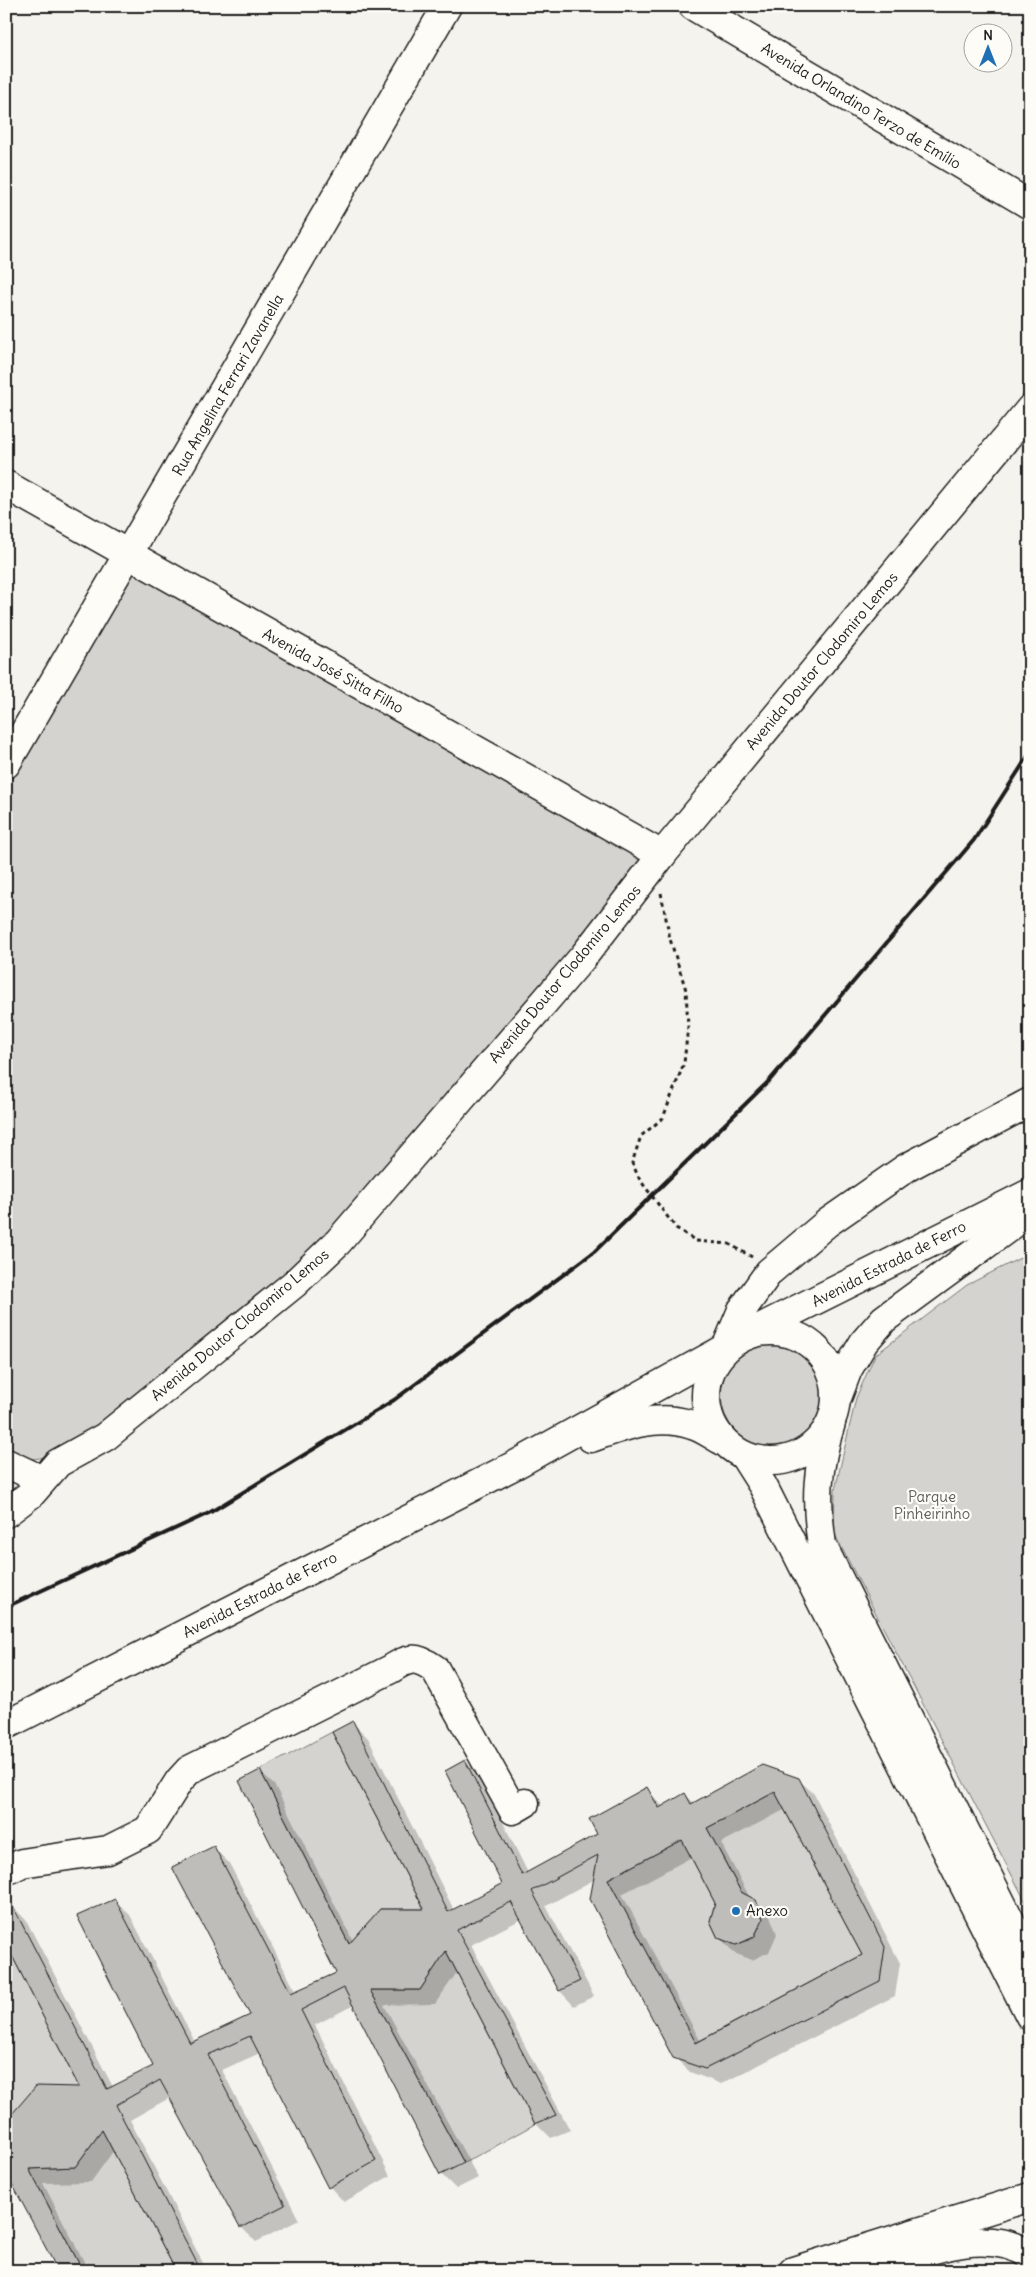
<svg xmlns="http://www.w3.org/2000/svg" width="1036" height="2277" font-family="Delius,sans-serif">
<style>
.green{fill:#d4d3cf;stroke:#787876}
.shadow{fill:#0003;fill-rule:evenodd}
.building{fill:#bebdba;stroke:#1c1c1c;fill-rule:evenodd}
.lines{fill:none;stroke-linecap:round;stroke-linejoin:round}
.minor-casing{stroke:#1c1c1c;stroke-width:31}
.major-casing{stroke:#1c1c1c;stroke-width:31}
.path{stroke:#1c1c1c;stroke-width:3;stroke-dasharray:4 4;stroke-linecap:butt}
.minor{stroke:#fdfcf7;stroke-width:28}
.major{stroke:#fdfcf7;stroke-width:28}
.rail{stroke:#1c1c1c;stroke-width:4}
.poi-dot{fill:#1f6fb2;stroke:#fdfcf7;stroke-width:2}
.labels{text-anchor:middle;stroke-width:4.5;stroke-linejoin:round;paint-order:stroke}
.street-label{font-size:15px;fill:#1c1c1c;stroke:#fdfcf7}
.park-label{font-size:15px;fill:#5c5c5b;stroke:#fdfcf7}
.poi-label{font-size:15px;fill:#1c1c1c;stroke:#fdfcf7;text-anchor:start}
</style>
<rect width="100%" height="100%" fill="#f4f3ee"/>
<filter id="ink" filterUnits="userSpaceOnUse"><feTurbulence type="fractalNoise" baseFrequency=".02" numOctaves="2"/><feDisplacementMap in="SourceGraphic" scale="10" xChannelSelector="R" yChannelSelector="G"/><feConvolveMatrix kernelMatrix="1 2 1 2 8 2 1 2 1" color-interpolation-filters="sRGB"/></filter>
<g filter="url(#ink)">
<g class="green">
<path d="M 133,565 L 650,859 L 298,1274 L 81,1442 C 53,1454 36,1467 6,1452 L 6,784 Z"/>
<polygon points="1030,1253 1030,1910 834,1533 835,1490 856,1398 875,1355 967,1285"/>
<circle cx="773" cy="1395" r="52"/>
<polygon points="332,1732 424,1909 380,1909 349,1944 260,1770"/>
<polygon points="775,1792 862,1955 695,2043 608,1879 682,1840 715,1903 710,1921 718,1938 736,1945 754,1938 763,1919 756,1900 741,1892 707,1828"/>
<polygon points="6,1944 79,2087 7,2120 6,2119"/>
<polygon points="446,1951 535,2124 464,2163 370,1990 420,1990"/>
<polygon points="102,2130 176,2271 83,2271 29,2169 75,2167"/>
</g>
<path class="shadow" d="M 353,1723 L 368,1738 L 454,1910 L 504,1884 L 465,1761 L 480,1776 L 528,1873 L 599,1835 L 647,1789 L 663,1807 L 685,1794 L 694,1803 L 798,1779 L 814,1794 L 900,1963 L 895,1996 L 721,2084 L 690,2072 L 674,2057 L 595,1879 L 546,1906 L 594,1996 L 574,2006 L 560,1991 L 522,1919 L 471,1945 L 570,2130 L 551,2138 L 536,2123 L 458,1971 L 435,2004 L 384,2005 L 478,2178 L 456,2189 L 441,2174 L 354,2005 L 315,2025 L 390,2176 L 344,2202 L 330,2187 L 260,2053 L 222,2070 L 299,2220 L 256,2242 L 241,2227 L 171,2097 L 130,2120 L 207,2271 L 177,2271 L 114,2150 L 91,2182 L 43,2183 L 89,2271 L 60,2271 L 12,2180 L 6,2183 L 6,2106 L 12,2116 L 81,2089 L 11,1905 L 26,1920 L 113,2087 L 155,2067 L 115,1900 L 130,1915 L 195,2042 L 252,2016 L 214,1848 L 229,1863 L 296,1992 L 338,1974 L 260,1772 L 275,1786 L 353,1941 L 426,1910 ZM 786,1809 L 864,1956 L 701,2042 L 622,1894 L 692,1857 L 717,1903 L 719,1937 L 734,1953 L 752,1960 L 769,1952 L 777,1934 L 770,1916 L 750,1898 L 721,1843 Z"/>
<path class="building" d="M 353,1721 L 448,1912 L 502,1884 L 445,1771 L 465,1760 L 522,1875 L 597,1834 L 589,1819 L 647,1787 L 659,1808 L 685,1793 L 691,1804 L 762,1765 L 799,1778 L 885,1947 L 880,1981 L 705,2069 L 673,2058 L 590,1899 L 598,1855 L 532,1891 L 580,1981 L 559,1991 L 511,1902 L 457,1930 L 556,2115 L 535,2124 L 446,1951 L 420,1990 L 370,1990 L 464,2163 L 440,2175 L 344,1988 L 301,2010 L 376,2161 L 328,2188 L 250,2036 L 208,2055 L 285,2205 L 240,2228 L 160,2080 L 116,2105 L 201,2271 L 176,2271 L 102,2130 L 75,2167 L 29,2169 L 83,2271 L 58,2271 L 6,2172 L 6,2121 L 36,2086 L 79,2087 L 6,1944 L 6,1893 L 107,2089 L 153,2066 L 77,1916 L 115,1899 L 190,2043 L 250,2015 L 172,1867 L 214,1846 L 291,1993 L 336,1973 L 239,1781 L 260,1770 L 349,1944 L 380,1909 L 424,1909 L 332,1732 ZM 775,1792 L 862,1955 L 696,2043 L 608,1879 L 682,1840 L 715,1903 L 710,1921 L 718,1938 L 736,1945 L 754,1937 L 763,1919 L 756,1900 L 741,1892 L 707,1828 Z"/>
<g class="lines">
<g class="minor-casing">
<g id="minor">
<polyline points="693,6 1030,205"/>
<polyline points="6,485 662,855"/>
<polyline points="6,764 447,6"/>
<polyline points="742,1310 769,1272 827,1223 906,1168 1030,1102"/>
<path d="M 591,1438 C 624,1426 658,1413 692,1425 C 703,1428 713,1436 723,1441"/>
<polyline points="6,1463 42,1480"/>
<polyline points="6,1513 31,1494 58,1463 105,1437 294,1284 338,1242 583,957 662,855 1030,409"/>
<polyline points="6,1725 515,1465 726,1348 742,1310 743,1328 748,1335"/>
<path d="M 6,1871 L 22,1863 L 108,1850 L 148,1830 L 179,1781 L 189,1770 L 391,1669 C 410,1657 416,1656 435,1669 L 513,1810 L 525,1803"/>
</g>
</g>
<g class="major-casing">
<g id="major">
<polyline points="754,1331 1030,1193"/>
<circle cx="771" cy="1396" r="65"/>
<polyline points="837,1398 848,1369 864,1342 884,1319 1030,1212"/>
<path d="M 831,1423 C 817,1467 815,1499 822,1545 L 1030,1960"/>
<polyline points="744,1456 763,1486 1030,2016"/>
<polyline points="793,2271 1030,2197"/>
<path d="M 867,2271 C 916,2256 982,2223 1030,2255"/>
</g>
</g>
<polyline class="path" points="661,893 670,939 686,990 688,1027 684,1063 663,1118 641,1136 632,1163 640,1180 676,1228 696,1241 729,1244 752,1257"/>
<use href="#minor" class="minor"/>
<use href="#major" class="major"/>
<polyline class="rail" points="6,1607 209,1513 394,1400 594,1252 770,1080 974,840 1030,753"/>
</g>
</g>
<circle class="poi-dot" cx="736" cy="1911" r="5"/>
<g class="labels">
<g class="street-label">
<text transform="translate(861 106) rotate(31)" y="5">Avenida Orlandino Terzo de Emílio</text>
<text transform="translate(228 385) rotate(-60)" y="5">Rua Angelina Ferrari Zavanella</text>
<text transform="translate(822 661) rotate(-50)" y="5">Avenida Doutor Clodomiro Lemos</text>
<text transform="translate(333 671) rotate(29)" y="5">Avenida José Sitta Filho</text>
<text transform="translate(565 974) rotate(-50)" y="5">Avenida Doutor Clodomiro Lemos</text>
<text transform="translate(889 1264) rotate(-27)" y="5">Avenida Estrada de Ferro</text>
<text transform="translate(240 1325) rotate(-40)" y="5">Avenida Doutor Clodomiro Lemos</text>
<text transform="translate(260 1595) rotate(-27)" y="5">Avenida Estrada de Ferro</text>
</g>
<g class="park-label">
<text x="932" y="1502">Parque<tspan x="932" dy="17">Pinheirinho</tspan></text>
</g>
<g class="poi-label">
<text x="746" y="1916">Anexo</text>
</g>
</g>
<rect width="1036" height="2277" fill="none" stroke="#fdfcf7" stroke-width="25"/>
<rect x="12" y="12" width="1011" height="2252" fill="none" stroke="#1c1c1c" stroke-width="2" filter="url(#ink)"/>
<g transform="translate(988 48)"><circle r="24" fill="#fdfcf7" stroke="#a3a29f"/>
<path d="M0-4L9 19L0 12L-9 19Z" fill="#1f6fb2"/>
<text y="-8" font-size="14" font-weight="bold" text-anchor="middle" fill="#1c1c1c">N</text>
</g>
</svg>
